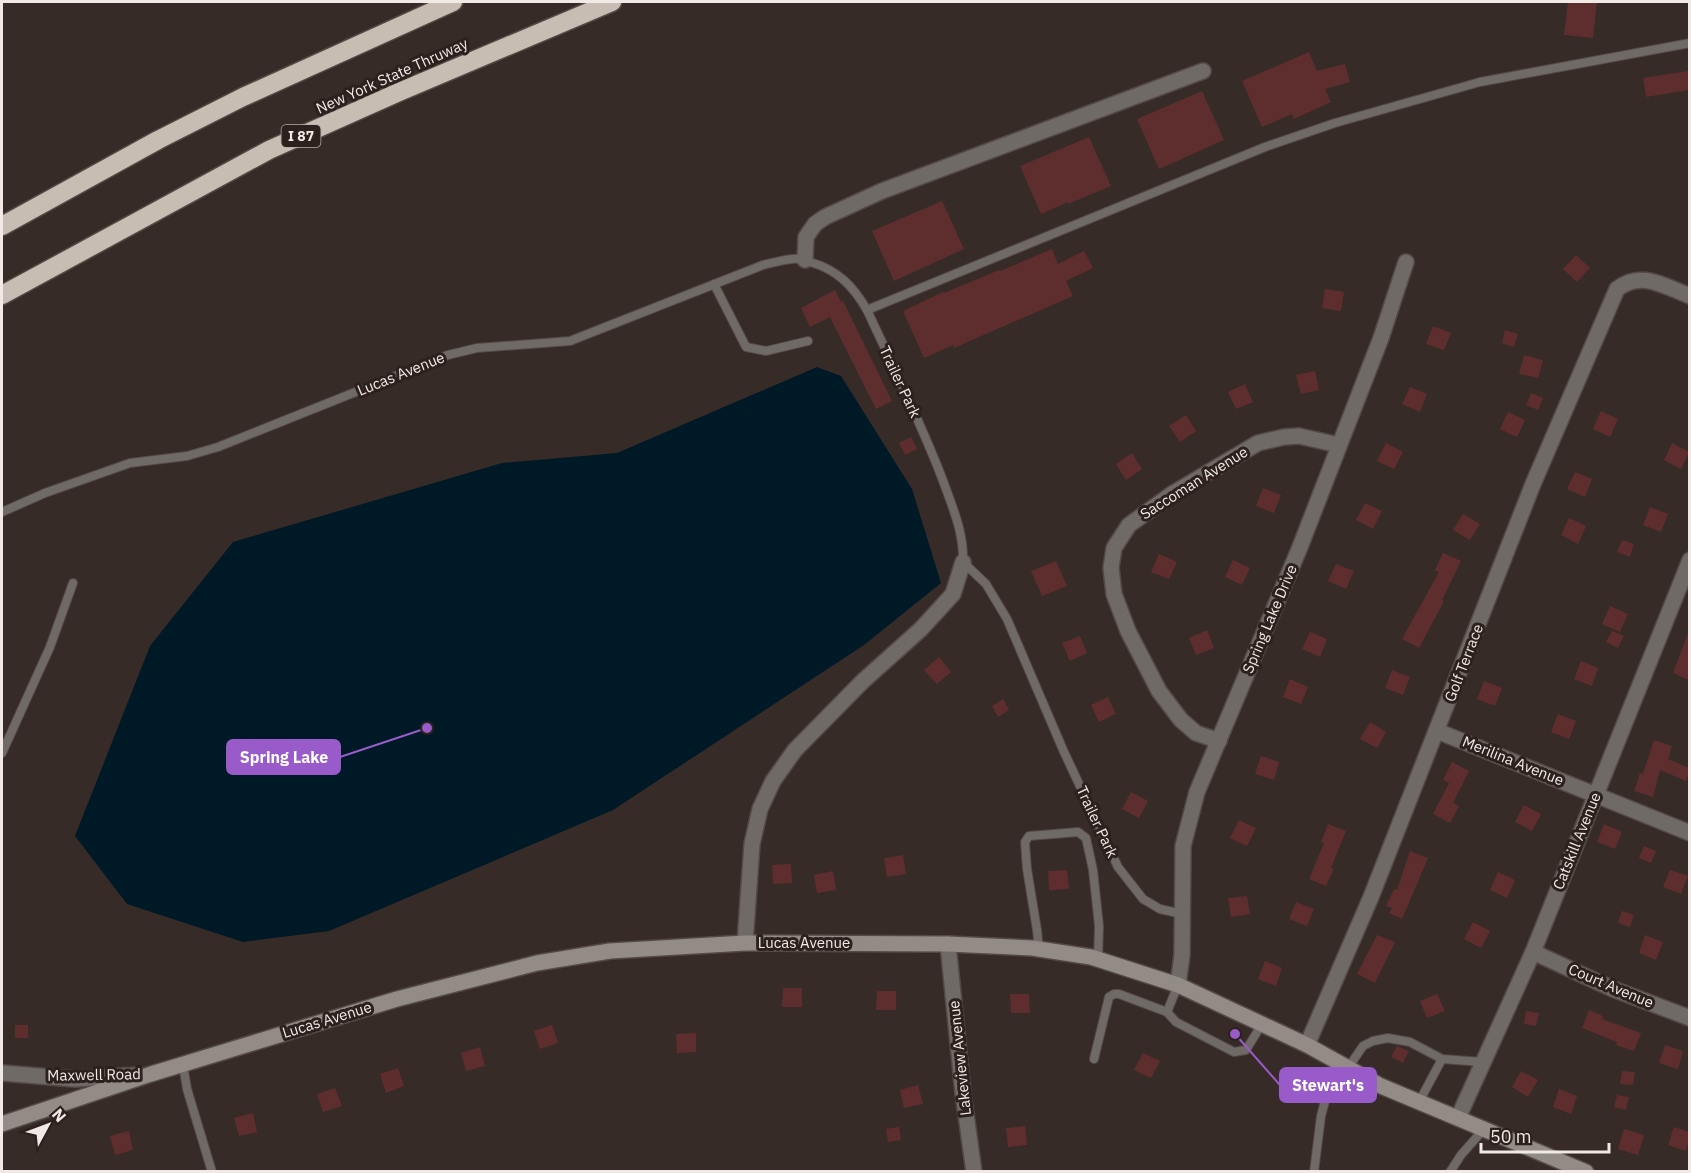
<svg xmlns="http://www.w3.org/2000/svg" width="1691" height="1173" font-family="'IBM Plex Sans',sans-serif">
<style>
.water{fill:#001926}
.building{fill:#5e2e2e}
.lines{fill:none;stroke-linecap:round;stroke-linejoin:round}
.lane-casing{stroke:#554946;stroke-width:10}
.street-casing{stroke:#554946;stroke-width:18}
.secondary-casing{stroke:#554946;stroke-width:18}
.highway-casing{stroke:#554946;stroke-width:21}
.lane{stroke:#6f6a66;stroke-width:8}
.street{stroke:#6f6a66;stroke-width:15}
.secondary{stroke:#938c86;stroke-width:15}
.highway{stroke:#c8bdb3;stroke-width:18}
.labels{text-anchor:middle;stroke-width:6;stroke-linejoin:round;paint-order:stroke}
.shield{fill:#2c211d;stroke:#b5adaa;stroke-width:1.5}
.shield-label{font-size:14px;font-weight:bold;fill:#f0e9e6}
.street-label{font-size:15px;fill:#f0e9e6;stroke:#2c211d}
.leader{fill:none;stroke:#985bc9;stroke-width:2}
.callout-dot{fill:#985bc9;stroke:#2c211d;stroke-width:2}
.callout{fill:#985bc9;stroke:#985bc9;stroke-width:2}
.callout-label{font-size:16px;text-anchor:middle;font-weight:bold;fill:#fff}
</style>
<rect width="100%" height="100%" fill="#372b27"/>
<polygon class="water" points="817,367 841,376 912,489 941,583 864,645 613,810 329,931 243,942 127,904 75,836 150,646 233,542 502,463 617,453"/>
<g class="building">
<polygon points="1568,2 1597,2 1593,38 1564,35"/>
<polygon points="1309,52 1317,71 1345,64 1350,82 1325,89 1331,102 1294,119 1292,114 1262,127 1242,81"/>
<polygon points="1688,71 1689,90 1646,97 1643,78"/>
<polygon points="1202,91 1224,140 1159,169 1137,119"/>
<polygon points="1089,137 1111,186 1068,204 1068,202 1041,214 1020,166"/>
<polygon points="942,201 964,249 894,281 872,231"/>
<polygon points="1052,249 1058,264 1084,251 1093,268 1066,281 1073,296 954,348 953,345 924,358 903,311 943,292 944,293 999,270 1000,271"/>
<polygon points="1576,255 1590,268 1577,282 1563,269"/>
<polygon points="1325,289 1344,292 1341,311 1322,308"/>
<polygon points="835,290 841,302 843,301 892,401 876,409 830,317 810,327 801,308"/>
<polygon points="1433,326 1451,333 1444,350 1426,344"/>
<polygon points="1505,330 1518,334 1514,347 1502,343"/>
<polygon points="1524,355 1543,360 1538,378 1519,374"/>
<polygon points="1315,371 1319,390 1301,394 1296,375"/>
<polygon points="1245,384 1253,402 1236,409 1228,392"/>
<polygon points="1410,387 1427,394 1420,412 1402,404"/>
<polygon points="1531,393 1543,398 1538,410 1526,405"/>
<polygon points="1601,411 1618,419 1610,437 1593,429"/>
<polygon points="1508,412 1525,420 1517,437 1500,429"/>
<polygon points="1186,415 1196,431 1180,442 1169,426"/>
<polygon points="911,437 917,449 905,455 899,443"/>
<polygon points="1386,443 1403,452 1394,469 1377,461"/>
<polygon points="1672,443 1689,452 1681,469 1664,460"/>
<polygon points="1132,453 1142,469 1126,480 1116,464"/>
<polygon points="1575,472 1592,479 1585,497 1567,489"/>
<polygon points="1263,488 1281,495 1274,513 1256,506"/>
<polygon points="1365,503 1382,511 1373,529 1356,520"/>
<polygon points="1650,507 1668,514 1661,532 1643,525"/>
<polygon points="1463,514 1480,524 1470,540 1453,530"/>
<polygon points="1569,518 1586,526 1578,544 1561,535"/>
<polygon points="1622,540 1634,544 1630,557 1617,552"/>
<polygon points="1443,553 1461,561 1442,600 1444,601 1419,648 1402,639 1439,572 1435,570"/>
<polygon points="1159,554 1177,562 1169,579 1151,572"/>
<polygon points="1233,560 1250,568 1242,585 1225,577"/>
<polygon points="1056,561 1067,586 1042,596 1031,571"/>
<polygon points="1336,564 1354,571 1346,589 1328,581"/>
<polygon points="1610,606 1628,614 1620,632 1602,624"/>
<polygon points="1207,630 1214,648 1196,655 1189,638"/>
<polygon points="1612,631 1624,636 1618,648 1606,642"/>
<polygon points="1310,632 1327,639 1320,657 1302,649"/>
<polygon points="1688,633 1689,633 1689,680 1673,673"/>
<polygon points="1080,636 1087,653 1070,661 1062,643"/>
<polygon points="939,657 951,672 937,684 924,670"/>
<polygon points="1581,661 1598,668 1592,686 1574,679"/>
<polygon points="1392,670 1410,677 1403,695 1385,688"/>
<polygon points="1290,679 1308,687 1301,704 1283,697"/>
<polygon points="1484,681 1502,688 1495,706 1477,699"/>
<polygon points="1108,697 1116,714 1099,722 1091,705"/>
<polygon points="1003,699 1009,710 998,717 992,706"/>
<polygon points="1558,714 1576,721 1569,739 1551,732"/>
<polygon points="1370,722 1386,732 1377,748 1360,739"/>
<polygon points="1654,740 1672,746 1668,759 1689,768 1689,773 1686,781 1660,770 1653,797 1634,791 1640,773 1643,774"/>
<polygon points="1261,756 1279,762 1274,780 1255,774"/>
<polygon points="1452,762 1469,771 1453,803 1459,806 1450,823 1433,814 1449,783 1443,780"/>
<polygon points="1131,792 1148,801 1139,818 1122,809"/>
<polygon points="1524,805 1541,814 1532,831 1515,822"/>
<polygon points="1239,820 1256,828 1247,846 1230,838"/>
<polygon points="1328,824 1346,831 1331,868 1334,869 1326,886 1309,879 1324,843 1321,842"/>
<polygon points="1604,824 1622,832 1615,849 1597,842"/>
<polygon points="1644,846 1656,851 1651,863 1639,858"/>
<polygon points="1410,851 1428,858 1402,919 1389,913 1392,908 1386,906 1394,889 1397,890"/>
<polygon points="903,855 906,874 887,877 884,858"/>
<polygon points="791,864 792,883 773,884 772,865"/>
<polygon points="1067,870 1069,889 1049,890 1048,871"/>
<polygon points="1670,870 1688,876 1681,894 1663,887"/>
<polygon points="833,871 836,890 817,893 814,875"/>
<polygon points="1498,872 1515,880 1507,898 1490,890"/>
<polygon points="1247,896 1250,914 1231,917 1228,898"/>
<polygon points="1296,902 1314,909 1307,926 1289,919"/>
<polygon points="1622,911 1634,915 1630,927 1618,923"/>
<polygon points="1473,922 1490,931 1481,948 1464,939"/>
<polygon points="1377,935 1395,942 1375,983 1357,974"/>
<polygon points="1645,935 1663,942 1656,960 1639,953"/>
<polygon points="1265,961 1282,968 1276,986 1258,979"/>
<polygon points="783,988 802,988 802,1007 782,1007"/>
<polygon points="877,991 896,991 896,1010 876,1010"/>
<polygon points="1010,994 1029,994 1030,1013 1011,1013"/>
<polygon points="1437,994 1445,1011 1427,1018 1420,1001"/>
<polygon points="1589,1010 1603,1016 1602,1019 1641,1033 1634,1051 1616,1045 1617,1042 1582,1028"/>
<polygon points="1526,1011 1539,1013 1536,1026 1524,1024"/>
<rect x="15" y="1025" width="13" height="13"/>
<polygon points="552,1025 558,1043 540,1049 534,1031"/>
<polygon points="696,1033 696,1052 677,1053 676,1034"/>
<polygon points="1665,1045 1683,1051 1678,1069 1659,1063"/>
<polygon points="1397,1046 1409,1051 1403,1063 1391,1057"/>
<polygon points="480,1047 485,1066 466,1071 461,1053"/>
<polygon points="1143,1053 1160,1061 1151,1078 1134,1070"/>
<polygon points="398,1068 404,1086 386,1093 380,1074"/>
<polygon points="1521,1071 1538,1080 1528,1097 1512,1087"/>
<polygon points="1622,1071 1635,1072 1633,1085 1620,1084"/>
<polygon points="918,1085 923,1104 904,1108 900,1090"/>
<polygon points="335,1088 342,1106 323,1112 317,1094"/>
<polygon points="1559,1089 1577,1096 1571,1114 1553,1107"/>
<polygon points="1617,1095 1629,1097 1626,1110 1614,1107"/>
<polygon points="253,1113 257,1132 239,1136 234,1118"/>
<polygon points="1025,1126 1027,1145 1008,1147 1006,1128"/>
<polygon points="899,1127 901,1140 888,1142 886,1129"/>
<polygon points="1674,1127 1689,1132 1689,1140 1686,1151 1668,1145"/>
<polygon points="1624,1129 1644,1135 1638,1155 1618,1149"/>
<polygon points="129,1131 133,1150 115,1155 110,1136"/>
</g>
<g class="lines">
<g class="lane-casing">
<g id="lane">
<polyline points="714,284 746,347 766,351 808,341"/>
<polyline points="867,310 1265,147 1335,123 1480,82 1690,43"/>
<path d="M 2,512 L 45,493 L 130,463 L 187,456 L 218,447 L 448,355 L 477,348 L 570,341 L 763,265 C 772,263 782,260 792,259 C 798,258 805,260 810,262 C 838,270 853,286 867,310 C 893,366 920,421 942,478 C 952,506 964,532 963,562 L 986,584 L 1007,619 L 1064,752 L 1118,867 L 1143,899 L 1160,909 L 1182,914"/>
<polyline points="2,753 50,647 73,583"/>
<polyline points="1039,949 1037,930 1027,869 1025,842 1029,836 1078,832 1086,838 1093,870 1099,926 1098,959"/>
<polyline points="1178,985 1167,1012 1176,1022 1234,1052 1246,1050 1262,1024"/>
<polyline points="1094,1059 1109,997 1114,994 1119,994 1167,1012"/>
<polyline points="183,1065 187,1089 212,1172"/>
<polyline points="1348,1068 1363,1046 1373,1041 1388,1038 1410,1042 1442,1059 1483,1062"/>
<polyline points="1419,1102 1442,1059"/>
<polyline points="1314,1172 1321,1116 1336,1061"/>
<polyline points="1450,1172 1461,1155 1484,1129"/>
</g>
</g>
<g class="street-casing">
<g id="street">
<polyline points="805,260 806,237 815,224 825,217 882,191 1203,71"/>
<polyline points="1437,731 1690,833"/>
<polyline points="1219,741 1196,733 1181,720 1159,691 1128,631 1114,594 1111,568 1114,548 1129,525 1172,494 1258,443 1284,437 1299,436 1339,445"/>
<polyline points="745,943 752,844 760,809 773,781 795,750 863,681 921,629 953,594 963,562"/>
<polyline points="948,944 963,1093 974,1172"/>
<polyline points="1533,952 1613,989 1690,1018"/>
<polyline points="1178,985 1182,955 1183,846 1197,792 1300,547 1381,338 1406,262"/>
<path d="M 1307,1045 L 1371,897 L 1533,484 L 1617,289 C 1641,270 1664,286 1690,296"/>
<polyline points="2,1073 75,1079 139,1075"/>
<polyline points="1458,1118 1533,952 1690,560"/>
</g>
</g>
<g class="secondary-casing">
<polyline id="secondary" points="2,1124 151,1074 397,999 537,963 610,951 745,943 948,944 1032,948 1091,957 1178,985 1307,1045 1381,1086 1586,1172"/>
</g>
<g class="highway-casing">
<g id="highway">
<polyline points="2,226 158,140 243,97 453,2"/>
<polyline points="2,295 269,150 399,92 612,2"/>
</g>
</g>
<use href="#lane" class="lane"/>
<use href="#street" class="street"/>
<use href="#secondary" class="secondary"/>
<use href="#highway" class="highway"/>
</g>
<g class="labels">
<rect class="shield" x="281.5" y="125" width="39" height="22" rx="4.5"/>
<g class="shield-label">
<text x="301" y="141">I 87</text>
</g>
<g class="street-label">
<text transform="translate(392 76) rotate(-24)" y="5">New York State Thruway</text>
<text transform="translate(401 374) rotate(-22)" y="5">Lucas Avenue</text>
<text transform="translate(900 382) rotate(65)" y="5">Trailer Park</text>
<text transform="translate(1194 483) rotate(-32)" y="5">Saccoman Avenue</text>
<text transform="translate(1270 619) rotate(-67)" y="5">Spring Lake Drive</text>
<text transform="translate(1464 663) rotate(-69)" y="5">Golf Terrace</text>
<text transform="translate(1513 761) rotate(22)" y="5">Merilina Avenue</text>
<text transform="translate(1097 822) rotate(65)" y="5">Trailer Park</text>
<text transform="translate(1577 841) rotate(-68)" y="5">Catskill Avenue</text>
<text x="804" y="948">Lucas Avenue</text>
<text transform="translate(1611 986) rotate(23)" y="5">Court Avenue</text>
<text transform="translate(327 1020) rotate(-17)" y="5">Lucas Avenue</text>
<text transform="translate(960 1058) rotate(-96)" y="5">Lakeview Avenue</text>
<text transform="translate(94 1075) rotate(-1)" y="5">Maxwell Road</text>
</g>
</g>
<path class="leader" d="M427 728L340 757M1235 1034L1280 1085"/>
<g class="callout-dot">
<circle cx="427" cy="728" r="6"/>
<circle cx="1235" cy="1034" r="6"/>
</g>
<g class="callout">
<rect x="227" y="740" width="113" height="34" rx="6"/>
<rect x="1280" y="1068" width="96" height="34" rx="6"/>
</g>
<g class="callout-label">
<text x="284" y="763">Spring Lake</text>
<text x="1328" y="1091">Stewart's</text>
</g>
<rect width="1691" height="1173" fill="none" stroke="#f0e9e6" stroke-width="6"/>
<g transform="translate(48 1125) rotate(49)" stroke="#2c211d" stroke-width="4.5" paint-order="stroke">
<path d="M0-4.5L10 22L0 15L-10 22Z" fill="#f0e9e6"/>
<text y="-9" font-size="16" font-weight="bold" text-anchor="middle" fill="#f0e9e6">N</text>
</g>
<path d="M1481 1143v9h128v-9" fill="none" stroke="#f0e9e6" stroke-width="3"/>
<text x="1490" y="1143" font-size="18" fill="#f0e9e6" stroke="#2c211d" stroke-width="4.5" paint-order="stroke">50 m</text>
</svg>
